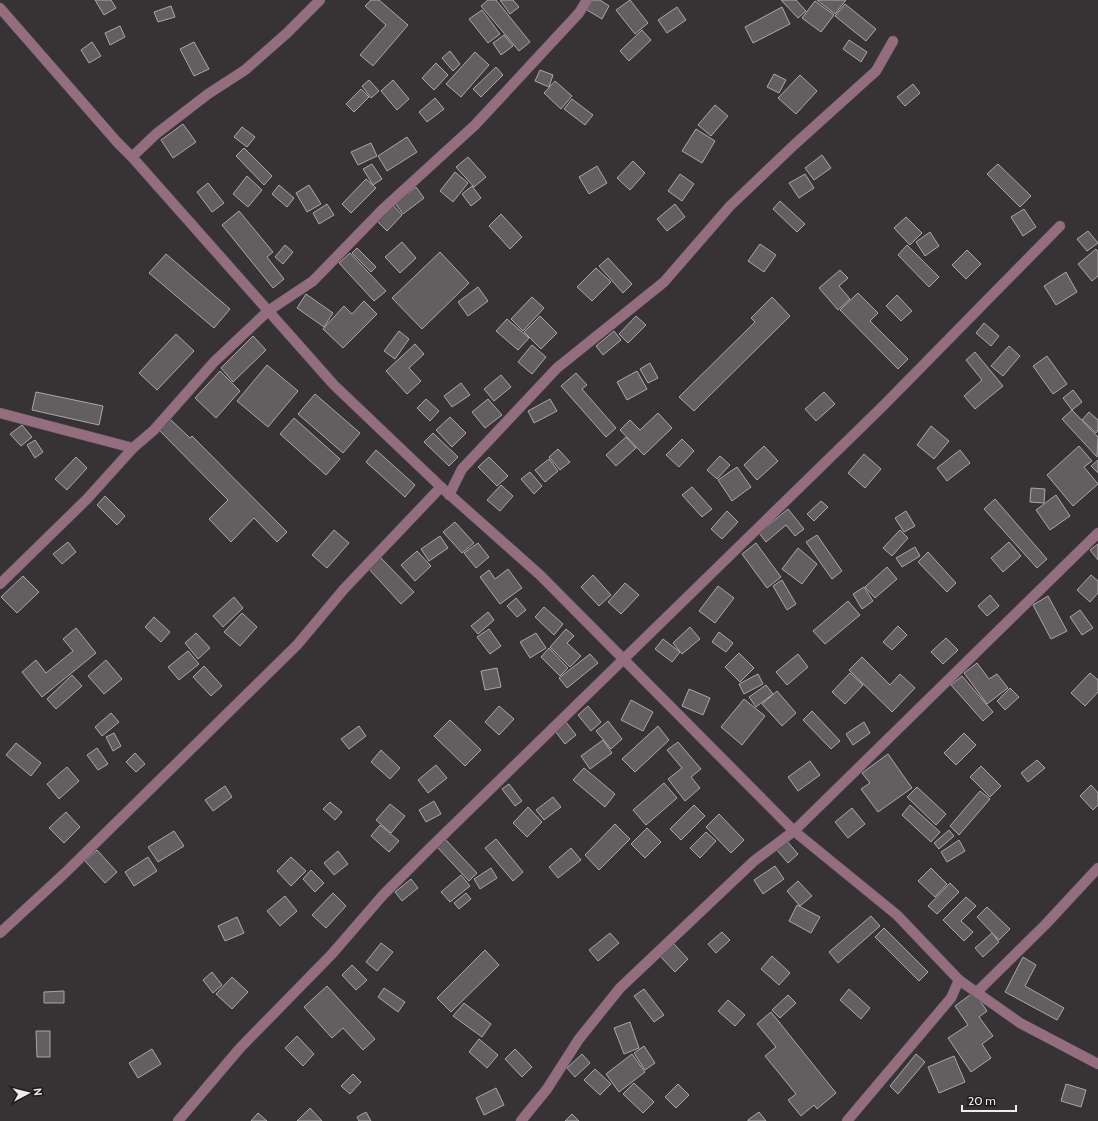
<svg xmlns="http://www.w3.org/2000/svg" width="1098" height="1121" font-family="Cabin,sans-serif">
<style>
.building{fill:#635f61;stroke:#aba7a8}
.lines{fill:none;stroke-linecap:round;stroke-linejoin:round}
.minor-casing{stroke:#545152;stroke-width:11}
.minor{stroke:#946d7f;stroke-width:10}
</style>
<rect width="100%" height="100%" fill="#373335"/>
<g class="building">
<polygon points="95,0 111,0 116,8 104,15"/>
<polygon points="371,0 379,0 408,25 373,66 360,55 386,25 365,6"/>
<polygon points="488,0 496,0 530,42 519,51 481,6"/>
<polygon points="500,0 513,0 519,7 510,14"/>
<polygon points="593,0 600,0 609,6 602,19 587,10"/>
<polygon points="630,0 648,23 635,34 616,10"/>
<polygon points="781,0 796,0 806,11 798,18"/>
<polygon points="817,0 846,0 835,14"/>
<polygon points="815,1 834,15 821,32 802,18"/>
<polygon points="845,4 876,29 866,41 835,16"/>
<polygon points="171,6 175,17 158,22 154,12"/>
<polygon points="677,7 686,20 667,33 658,20"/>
<polygon points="782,7 790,24 753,43 745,27"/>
<polygon points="482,10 500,34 488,43 469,19"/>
<polygon points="120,26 125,37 110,45 105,33"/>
<polygon points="642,30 651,40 629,61 620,51"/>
<polygon points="504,35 513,46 501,55 493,43"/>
<polygon points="849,40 867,52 861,62 843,49"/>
<polygon points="92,42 101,56 89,63 81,50"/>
<polygon points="194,42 209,69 194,76 180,49"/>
<polygon points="450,51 460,64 453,71 442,58"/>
<polygon points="475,52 489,65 461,97 446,84"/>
<polygon points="436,63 448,75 434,90 422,78"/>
<polygon points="496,67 503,75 481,97 473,89"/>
<polygon points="540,70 553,75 549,87 535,81"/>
<polygon points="774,74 786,80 779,93 767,87"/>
<polygon points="800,75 817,91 796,114 778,98"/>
<polygon points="369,80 379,91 371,98 362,86"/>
<polygon points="393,80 409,99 397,110 381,91"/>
<polygon points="555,81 572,96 561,109 544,93"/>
<polygon points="913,84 920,93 905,106 897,97"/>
<polygon points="361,89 369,97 354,112 346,104"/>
<polygon points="435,98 444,109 427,122 419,112"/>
<polygon points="572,99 593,115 585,125 564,109"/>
<polygon points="715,105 728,116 711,136 698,125"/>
<polygon points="183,124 196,142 173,158 161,140"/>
<polygon points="242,127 255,137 247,147 234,137"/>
<polygon points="696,129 715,141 702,163 682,151"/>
<polygon points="407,137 417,152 387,171 378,156"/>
<polygon points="371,143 377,156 358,165 351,152"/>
<polygon points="244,148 272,176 264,185 236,156"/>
<polygon points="822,155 831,168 814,180 805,168"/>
<polygon points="468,157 486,177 474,187 456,167"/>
<polygon points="633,161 645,173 630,190 617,178"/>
<polygon points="372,164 382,179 373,185 363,169"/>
<polygon points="998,164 1031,196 1020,207 987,174"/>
<polygon points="597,166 607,183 589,194 579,177"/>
<polygon points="455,172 468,183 453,202 440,191"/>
<polygon points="680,174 694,184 682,201 668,191"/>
<polygon points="805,174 814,188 799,198 789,183"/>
<polygon points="247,176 262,190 248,207 233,194"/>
<polygon points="366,179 376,188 351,213 342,204"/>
<polygon points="208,183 224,203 212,212 197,192"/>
<polygon points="279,185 294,198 287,207 272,194"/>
<polygon points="309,185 321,204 307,212 296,193"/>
<polygon points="472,186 481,198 471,206 462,194"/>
<polygon points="416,187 424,198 403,214 395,203"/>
<polygon points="780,201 805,224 797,232 773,209"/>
<polygon points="327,204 334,215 319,224 313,213"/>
<polygon points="675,204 685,217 667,231 657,219"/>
<polygon points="393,205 402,215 387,231 377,221"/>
<polygon points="1024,209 1036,227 1023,236 1011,217"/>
<polygon points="239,211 273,252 267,257 284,279 273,288 222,225"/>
<polygon points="501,214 522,237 510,249 489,226"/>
<polygon points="906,217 922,233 910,245 894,228"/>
<polygon points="1088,231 1098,243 1087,251 1077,239"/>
<polygon points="930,232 939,246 925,256 916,242"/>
<polygon points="402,242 416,258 400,273 385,257"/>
<polygon points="760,244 776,255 764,272 748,261"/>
<polygon points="285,245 293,252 283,264 275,257"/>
<polygon points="907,245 939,277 929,287 898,255"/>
<polygon points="357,248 376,267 371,272 352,253"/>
<polygon points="1096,249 1098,252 1098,276 1092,281 1078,264"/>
<polygon points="967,250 981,264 966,279 952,265"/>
<polygon points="440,252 469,283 422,329 392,298"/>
<polygon points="350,253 386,291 374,301 339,263"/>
<polygon points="166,254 230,309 214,328 149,273"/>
<polygon points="608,258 632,284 623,293 599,266"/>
<polygon points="596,268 611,282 592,301 577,287"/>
<polygon points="840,270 848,278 839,286 850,299 838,310 819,288"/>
<polygon points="1066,272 1077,292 1056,305 1044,286"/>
<polygon points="478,287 488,301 468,316 458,302"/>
<polygon points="858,293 878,313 870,321 908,359 898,369 840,310"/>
<polygon points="306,294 333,313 324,327 297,308"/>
<polygon points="897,295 912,311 901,321 886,306"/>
<polygon points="532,297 544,308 523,331 511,319"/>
<polygon points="772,297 790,316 694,411 679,397 755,322 751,318"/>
<polygon points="364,301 377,314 343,348 323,329 344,306 352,314"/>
<polygon points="540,316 557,333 541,349 524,332"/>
<polygon points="636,316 646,325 628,343 619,334"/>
<polygon points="507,319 529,338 518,350 496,331"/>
<polygon points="984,323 999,336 991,346 976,333"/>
<polygon points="399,331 409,339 395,359 384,351"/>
<polygon points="614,331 621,340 603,355 596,346"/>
<polygon points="176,334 194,351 157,390 139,373"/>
<polygon points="253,336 266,350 233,382 221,368"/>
<polygon points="415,344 424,354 409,368 421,381 407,394 386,371"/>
<polygon points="532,345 546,357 532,374 518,362"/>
<polygon points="1009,346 1020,356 1003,376 991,366"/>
<polygon points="975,352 1003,386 975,409 964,396 982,380 966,360"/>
<polygon points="1047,356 1067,384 1053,394 1033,366"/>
<polygon points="650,363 658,378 648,383 640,369"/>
<polygon points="267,365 298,391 268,427 237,401"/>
<polygon points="220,371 240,391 216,418 195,398"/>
<polygon points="637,371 647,389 627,400 617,382"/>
<polygon points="576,373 587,385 582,389 616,428 606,437 561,386"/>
<polygon points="501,375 511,387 494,401 484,389"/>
<polygon points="461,383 470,395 452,407 444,396"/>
<polygon points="1073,390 1082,402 1072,410 1063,398"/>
<polygon points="36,392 103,406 99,425 32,410"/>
<polygon points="824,392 835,404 816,421 805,409"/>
<polygon points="315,394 360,433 343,453 298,414"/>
<polygon points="426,399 439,411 430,421 417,408"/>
<polygon points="488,399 502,415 485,428 472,412"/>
<polygon points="550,399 557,411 534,423 528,411"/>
<polygon points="1072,410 1098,437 1097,457 1062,419"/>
<polygon points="1089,412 1098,420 1098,430 1096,433 1082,420"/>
<polygon points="658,413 672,428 644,455 620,430 630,420 640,430"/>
<polygon points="450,417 466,433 452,447 436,430"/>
<polygon points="294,418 340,459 326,475 280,434"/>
<polygon points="170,419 190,438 192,436 287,532 277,542 254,518 231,542 209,519 228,500 159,430"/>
<polygon points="22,425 32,437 21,446 10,434"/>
<polygon points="931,426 949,441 934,459 917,445"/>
<polygon points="433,433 458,457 449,466 424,442"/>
<polygon points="626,437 636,448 616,466 606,455"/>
<polygon points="682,439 694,451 679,467 666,455"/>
<polygon points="35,440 43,452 35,458 27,445"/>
<polygon points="764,446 778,461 757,480 744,465"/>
<polygon points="1079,446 1092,461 1084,467 1098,484 1073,506 1047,475"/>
<polygon points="558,449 570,462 560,470 549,457"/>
<polygon points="376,450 415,485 405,497 366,462"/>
<polygon points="960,450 970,463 947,481 937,468"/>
<polygon points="864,454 881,469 865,488 848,473"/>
<polygon points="720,456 730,465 717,479 707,470"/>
<polygon points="76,457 87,468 67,490 55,479"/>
<polygon points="489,457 508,476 497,486 478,467"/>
<polygon points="549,459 558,471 545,482 535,470"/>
<polygon points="1098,460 1098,473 1091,466"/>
<polygon points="737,467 751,487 732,501 718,480"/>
<polygon points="530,472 542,486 534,494 521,479"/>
<polygon points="501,485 513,496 500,511 487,500"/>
<polygon points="692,487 712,509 702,517 682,495"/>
<polygon points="1031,488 1045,489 1044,503 1030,502"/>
<polygon points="1056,495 1070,516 1050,530 1036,510"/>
<polygon points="105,496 125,516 117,525 97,505"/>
<polygon points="995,499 1047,559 1037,568 984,509"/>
<polygon points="821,501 828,507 814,521 807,514"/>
<polygon points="788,509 804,529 795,536 786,525 766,542 759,533"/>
<polygon points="727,511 738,522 722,539 711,529"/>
<polygon points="906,511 915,526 904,532 895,518"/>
<polygon points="455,522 474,543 462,553 443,532"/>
<polygon points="334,530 349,543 327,568 312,555"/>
<polygon points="900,530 908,538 892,556 883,548"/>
<polygon points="817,535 842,571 832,579 806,542"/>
<polygon points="440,536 448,548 429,561 421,549"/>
<polygon points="68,542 76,552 62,564 53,554"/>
<polygon points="1009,542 1021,556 1003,572 991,558"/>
<polygon points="478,543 489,557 476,568 464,553"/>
<polygon points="756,543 781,577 767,588 742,554"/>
<polygon points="1098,544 1098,560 1090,550"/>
<polygon points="915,547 920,556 902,567 896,558"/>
<polygon points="798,548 817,564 802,584 782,569"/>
<polygon points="417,551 431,566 415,581 401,565"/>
<polygon points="928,552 956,583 947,592 918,562"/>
<polygon points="380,557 414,592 401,604 368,568"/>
<polygon points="887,567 897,579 875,598 865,587"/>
<polygon points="508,569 522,588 500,604 480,577 489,570 495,579"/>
<polygon points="593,575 611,595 599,606 581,587"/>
<polygon points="1091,575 1098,581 1098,593 1090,602 1077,590"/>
<polygon points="23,576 39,592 17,613 1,597"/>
<polygon points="782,580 796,604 787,610 773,586"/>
<polygon points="625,583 639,595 621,614 608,602"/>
<polygon points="718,586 734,598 715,623 699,611"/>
<polygon points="864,587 873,601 862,609 853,594"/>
<polygon points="990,595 999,606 987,616 978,606"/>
<polygon points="1048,596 1067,631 1051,639 1033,605"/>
<polygon points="234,597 243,608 223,627 213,616"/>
<polygon points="516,598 526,610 517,617 507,606"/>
<polygon points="848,601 860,615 825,644 813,631"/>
<polygon points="544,607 563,624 554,635 535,617"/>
<polygon points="1080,610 1093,628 1082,635 1070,617"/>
<polygon points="488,612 494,620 478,634 471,626"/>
<polygon points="242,613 257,627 240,646 224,632"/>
<polygon points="154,617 170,632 161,642 145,627"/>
<polygon points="898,626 907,635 892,650 883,642"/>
<polygon points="690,627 700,639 682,654 673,643"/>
<polygon points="76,628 96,653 42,697 22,672 36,660 46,673 73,651 63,639"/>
<polygon points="489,629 501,646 490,654 477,637"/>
<polygon points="566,629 574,636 567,643 581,656 570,667 550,647"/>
<polygon points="719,632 733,643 726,652 712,642"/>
<polygon points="196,633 210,648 198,659 185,643"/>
<polygon points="536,633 546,648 530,658 520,642"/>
<polygon points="946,638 958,650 943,664 931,652"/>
<polygon points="663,639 680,652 672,662 655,649"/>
<polygon points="549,648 568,668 560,676 541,657"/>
<polygon points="188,651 199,664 179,680 168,667"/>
<polygon points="739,653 754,668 740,682 725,667"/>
<polygon points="590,654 598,663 567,688 559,678"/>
<polygon points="798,654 808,667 787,685 776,672"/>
<polygon points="862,657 890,685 900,674 915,688 892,712 849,670"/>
<polygon points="106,660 122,679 104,694 88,676"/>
<polygon points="977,663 989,679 997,674 1008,688 987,704 964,673"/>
<polygon points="204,666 222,686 211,696 193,677"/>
<polygon points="497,668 501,687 485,690 481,671"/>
<polygon points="850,673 863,685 845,704 832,692"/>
<polygon points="1090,673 1098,680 1098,692 1085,706 1071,693"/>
<polygon points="758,674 763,684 744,694 739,684"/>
<polygon points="72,675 82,686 56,709 47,699"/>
<polygon points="962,676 993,712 983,721 951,685"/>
<polygon points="766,685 773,694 756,707 749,697"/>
<polygon points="1010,688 1019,697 1005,710 997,701"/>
<polygon points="689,689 710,698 703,715 682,706"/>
<polygon points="777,691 796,713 782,726 762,704"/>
<polygon points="744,699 765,716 742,745 721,727"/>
<polygon points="631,700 653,712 643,731 621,720"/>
<polygon points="499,706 514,719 499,735 485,722"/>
<polygon points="588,706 601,722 591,731 578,715"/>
<polygon points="812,711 840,741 831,749 803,720"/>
<polygon points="111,713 119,722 102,736 95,727"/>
<polygon points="450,720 481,750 465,766 434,736"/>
<polygon points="608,721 622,739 611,749 596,731"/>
<polygon points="566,722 576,735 565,744 555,731"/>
<polygon points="864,722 870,733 853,745 846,734"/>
<polygon points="359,726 366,736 349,749 341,739"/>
<polygon points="658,726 669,740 635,772 622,759"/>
<polygon points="114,733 121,746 113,751 106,737"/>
<polygon points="964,733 976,745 956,765 944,753"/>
<polygon points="603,740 612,753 590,769 581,756"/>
<polygon points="678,742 701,769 691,777 700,788 685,801 668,779 682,768 667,750"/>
<polygon points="16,743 41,763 31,776 6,755"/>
<polygon points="97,748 108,764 98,770 87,755"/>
<polygon points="381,750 400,768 390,779 371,762"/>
<polygon points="135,753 145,764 136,772 126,762"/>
<polygon points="888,754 912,788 878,812 861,789 870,783 862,773"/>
<polygon points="1037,760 1045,768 1028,782 1021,773"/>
<polygon points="810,761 820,775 798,791 788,777"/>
<polygon points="436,765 447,778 428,793 418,780"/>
<polygon points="981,766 1001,786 990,797 970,777"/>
<polygon points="67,767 79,781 59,799 47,784"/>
<polygon points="584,768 615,794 605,807 573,780"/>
<polygon points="664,783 677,798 646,825 633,810"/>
<polygon points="509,784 522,801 515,806 502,789"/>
<polygon points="1091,785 1098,793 1098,805 1093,810 1080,796"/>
<polygon points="225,786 232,797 213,811 205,800"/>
<polygon points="917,787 946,814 936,825 907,797"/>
<polygon points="980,791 990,799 959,835 950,826"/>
<polygon points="553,797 561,807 544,820 536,810"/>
<polygon points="434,801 441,814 426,822 419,810"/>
<polygon points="330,802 342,812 335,820 323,809"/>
<polygon points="390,804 405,816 391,833 376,820"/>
<polygon points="694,805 705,816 681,840 670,829"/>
<polygon points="910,805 940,832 931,842 902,815"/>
<polygon points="528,807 542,822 527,837 513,823"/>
<polygon points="852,808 865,824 848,838 835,822"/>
<polygon points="66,812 80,827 64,843 49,828"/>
<polygon points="719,814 744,840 731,853 706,827"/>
<polygon points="615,824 630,839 599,870 585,855"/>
<polygon points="380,825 399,841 389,852 371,836"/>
<polygon points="647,828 661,842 645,858 631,844"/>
<polygon points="949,830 954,836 939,849 934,843"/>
<polygon points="174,831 184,846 158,862 148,847"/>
<polygon points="706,832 716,841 700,858 690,848"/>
<polygon points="445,839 477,873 469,881 437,847"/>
<polygon points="496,839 523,872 513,881 485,848"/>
<polygon points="786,840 798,854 788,863 776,849"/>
<polygon points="959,840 965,851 947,862 941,852"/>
<polygon points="571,848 581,860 558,878 549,867"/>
<polygon points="97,850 117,872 105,883 85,861"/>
<polygon points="338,851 348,864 334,875 324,863"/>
<polygon points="148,857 157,871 134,886 125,872"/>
<polygon points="291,857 306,871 291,886 277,871"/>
<polygon points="775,866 784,879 763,894 754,880"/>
<polygon points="491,868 497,878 480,889 474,879"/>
<polygon points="931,868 947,884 935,897 918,881"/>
<polygon points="311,870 324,883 315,892 303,879"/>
<polygon points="461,875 470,886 450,902 441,892"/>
<polygon points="411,879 418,888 402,901 395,892"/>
<polygon points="798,881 812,896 800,906 787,891"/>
<polygon points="950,883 959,892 937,914 928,906"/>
<polygon points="333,893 346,906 326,928 312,915"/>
<polygon points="466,893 471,899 459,909 454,903"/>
<polygon points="285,896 297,911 280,926 267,911"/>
<polygon points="966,897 976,906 961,921 973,932 964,941 943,920"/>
<polygon points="797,905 820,917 811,933 789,921"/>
<polygon points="987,907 1010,929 999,940 977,917"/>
<polygon points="871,916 880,926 838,963 829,952"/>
<polygon points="237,917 244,933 225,941 218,926"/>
<polygon points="884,928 928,972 919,981 875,937"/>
<polygon points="722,932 730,940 716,953 708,944"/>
<polygon points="610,933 619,943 598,961 589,950"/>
<polygon points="992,933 999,942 983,957 975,948"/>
<polygon points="381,943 393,952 377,971 366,962"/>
<polygon points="673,943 688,959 675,972 660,956"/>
<polygon points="485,950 499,965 451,1012 437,998"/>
<polygon points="772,956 790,973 779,985 761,969"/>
<polygon points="1023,957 1036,965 1025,986 1064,1008 1057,1020 1005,992"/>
<polygon points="352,965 367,980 356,990 342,975"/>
<polygon points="212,972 222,985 213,993 203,980"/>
<polygon points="232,977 248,992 232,1009 216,994"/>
<polygon points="327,986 375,1039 363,1050 343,1028 332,1038 304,1007"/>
<polygon points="384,988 405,1002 398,1012 378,997"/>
<polygon points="644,989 664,1015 654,1022 634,996"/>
<polygon points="849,989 870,1008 861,1019 840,1000"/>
<polygon points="64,991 64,1003 44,1003 44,992"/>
<polygon points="974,992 987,1011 979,1017 993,1036 982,1044 991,1058 971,1072 948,1038 968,1025 955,1006"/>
<polygon points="788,995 796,1003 780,1018 772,1010"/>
<polygon points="728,1000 745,1015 735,1026 718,1011"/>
<polygon points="464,1003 491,1024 482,1037 453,1016"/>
<polygon points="771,1012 836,1093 817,1109 814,1105 801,1116 788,1100 796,1094 765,1056 776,1047 757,1024"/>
<polygon points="630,1022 639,1048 624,1054 614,1028"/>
<polygon points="36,1031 50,1031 50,1057 37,1057"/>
<polygon points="297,1036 314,1054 303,1066 285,1048"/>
<polygon points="479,1039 498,1055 487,1068 469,1052"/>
<polygon points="644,1046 655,1063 645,1070 634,1053"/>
<polygon points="152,1049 161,1064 138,1078 129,1063"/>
<polygon points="515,1049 532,1067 522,1077 505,1059"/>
<polygon points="582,1054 590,1063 575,1077 567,1068"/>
<polygon points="632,1054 645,1072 619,1092 606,1074"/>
<polygon points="916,1054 925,1062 898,1094 890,1086"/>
<polygon points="954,1056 965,1082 939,1093 928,1067"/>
<polygon points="595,1069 611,1084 600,1095 584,1080"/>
<polygon points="353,1074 361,1082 350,1094 341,1086"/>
<polygon points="634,1083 654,1102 643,1113 623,1094"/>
<polygon points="678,1084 689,1095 676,1108 665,1097"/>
<polygon points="1066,1084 1086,1090 1081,1107 1061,1101"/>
<polygon points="496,1088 504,1105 484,1115 476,1098"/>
<polygon points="310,1108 322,1121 297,1121"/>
<polygon points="366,1112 371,1121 359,1121 357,1117"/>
<polygon points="759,1112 766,1121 748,1121 748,1120"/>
<polygon points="258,1113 267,1121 251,1121"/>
<polygon points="572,1114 579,1121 565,1121"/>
</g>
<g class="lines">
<g class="minor-casing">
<g id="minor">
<polyline points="0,8 117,142 132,157 334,385 441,487 540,575 794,831 897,915 959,980 951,998 847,1121"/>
<polyline points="132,157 156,134 208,94 245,70 287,33 320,0"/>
<polyline points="0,413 133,448"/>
<polyline points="449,495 462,469 557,368 664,282 730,206 794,145 876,71 893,41"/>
<polyline points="0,584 87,499 133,448 154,430 214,362 268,311 313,281 382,210 475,125 579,13 587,0"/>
<polyline points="0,933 66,872 297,645 344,589 441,487"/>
<polyline points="959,980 1020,1023 1098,1064"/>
<polyline points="977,992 1045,925 1098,868"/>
<polyline points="178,1121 240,1048 332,954 383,895 429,849 883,406 1060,226"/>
<polyline points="521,1121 547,1089 579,1039 620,988 754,861 794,831 1098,533"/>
</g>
</g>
<use href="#minor" class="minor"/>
</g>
<g transform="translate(28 1093) rotate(83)" stroke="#1d1c1c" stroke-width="3" paint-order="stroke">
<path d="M0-3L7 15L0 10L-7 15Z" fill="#eeeced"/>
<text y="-6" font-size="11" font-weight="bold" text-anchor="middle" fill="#eeeced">N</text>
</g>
<path d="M962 1105v6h54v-6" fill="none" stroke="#eeeced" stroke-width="2"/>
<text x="968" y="1105" font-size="12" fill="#eeeced" stroke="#1d1c1c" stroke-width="3" paint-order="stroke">20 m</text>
</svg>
